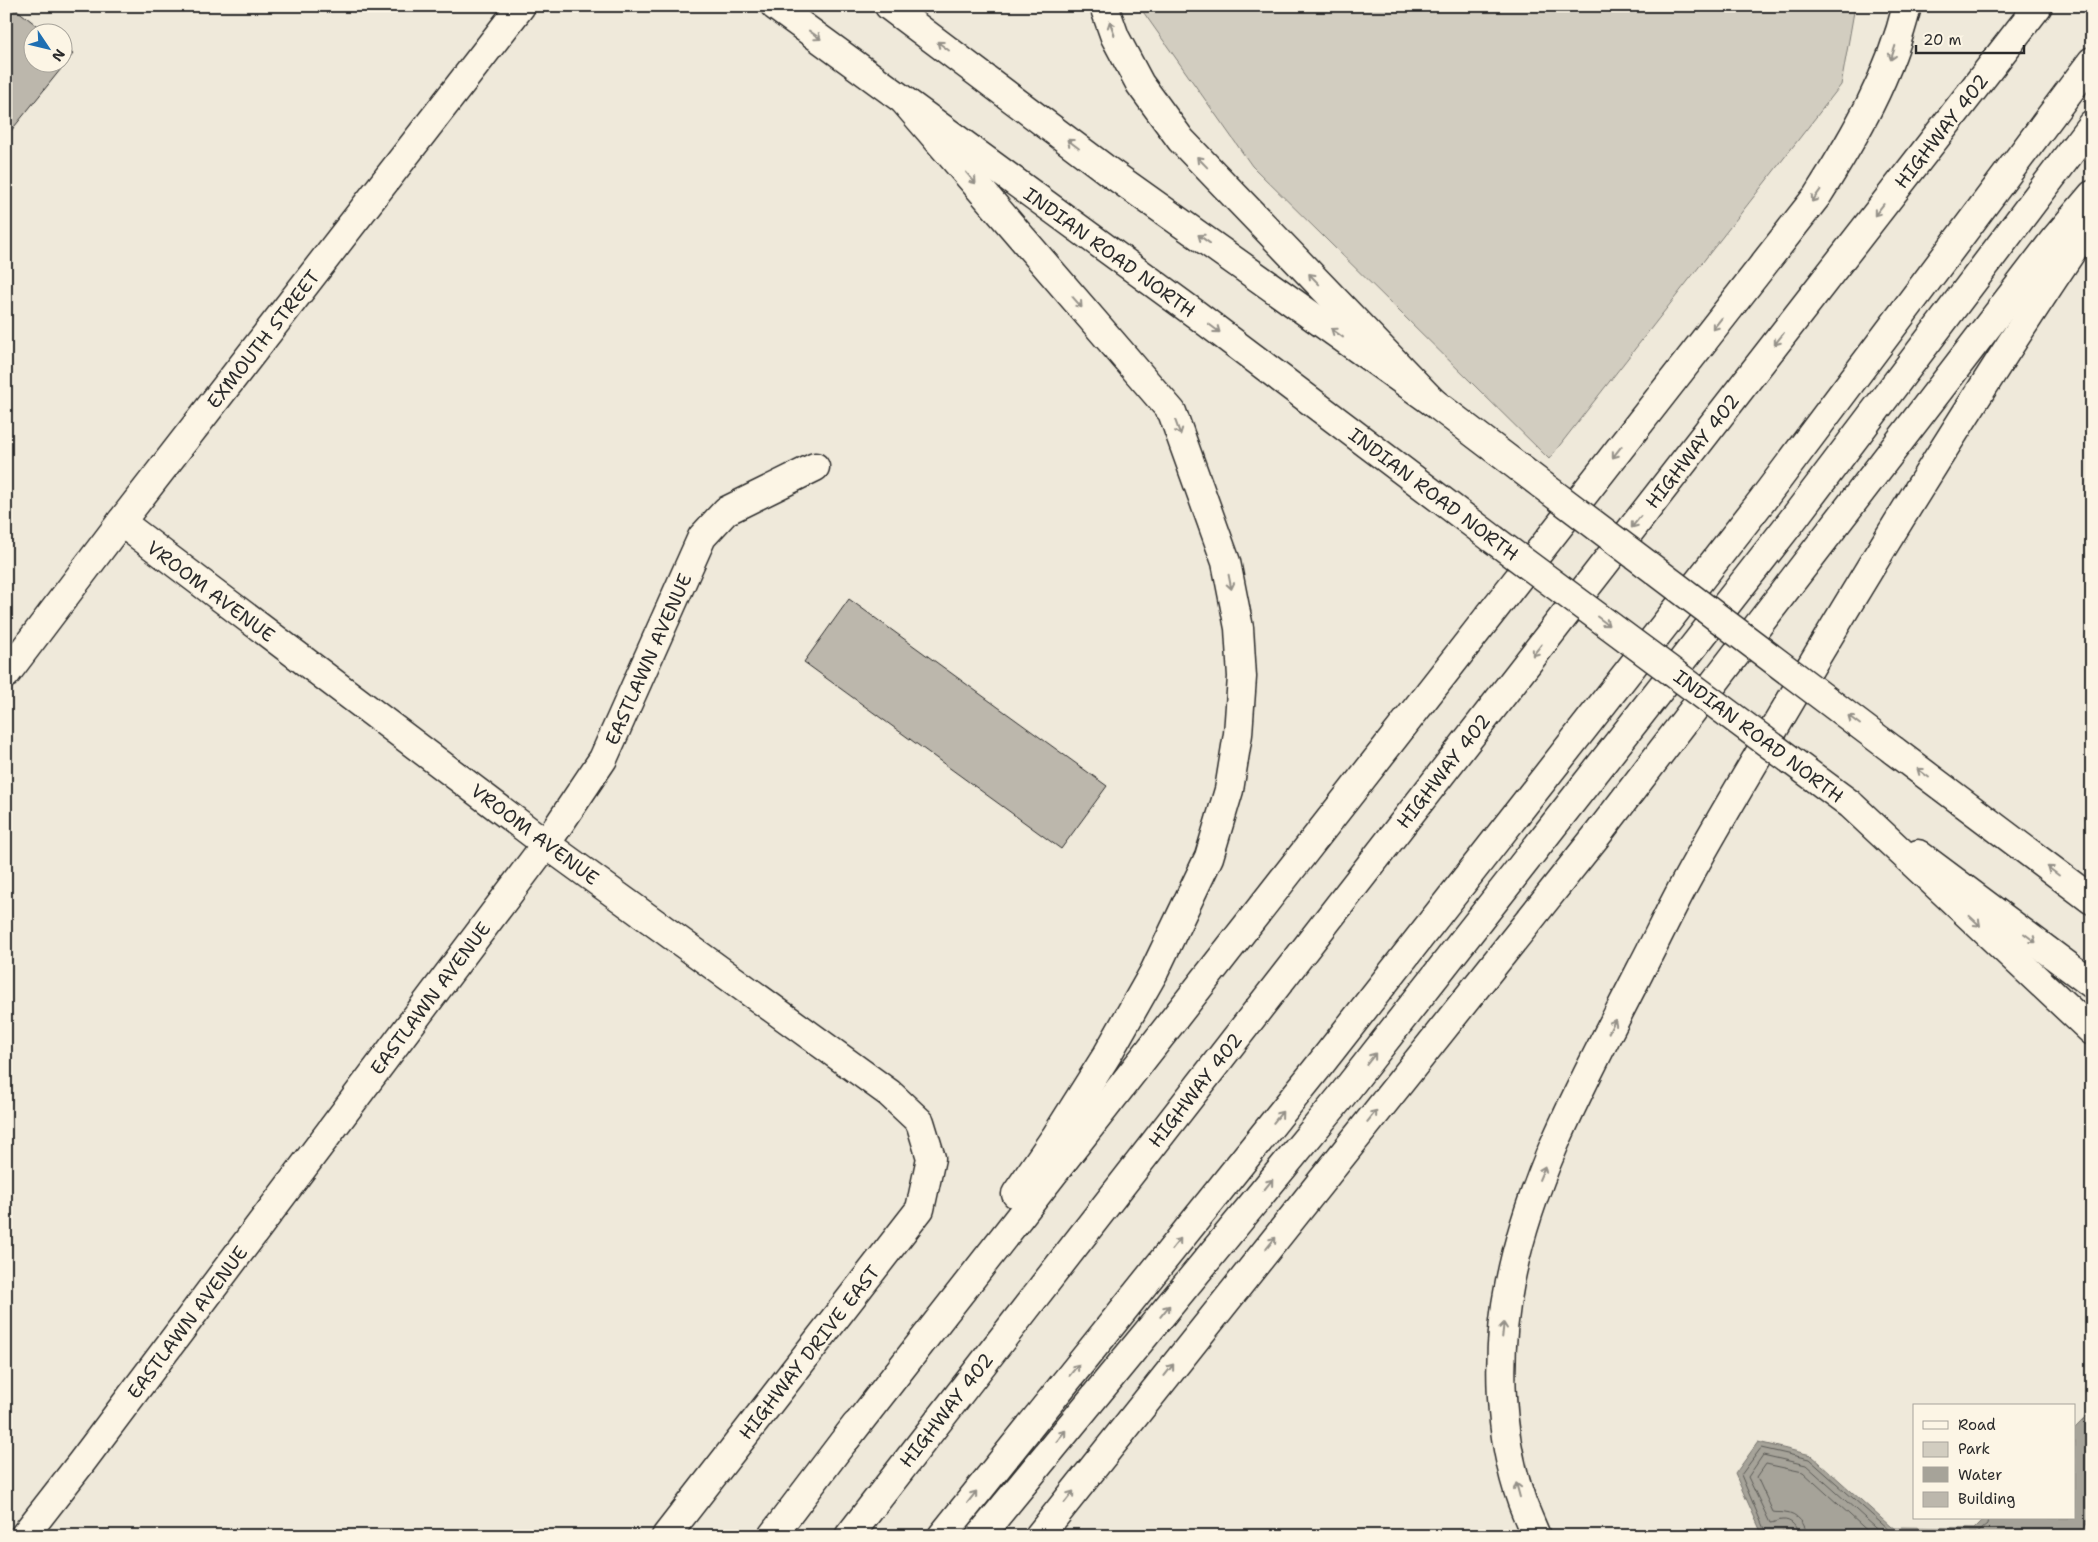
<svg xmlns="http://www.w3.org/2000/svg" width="2098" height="1542" font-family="'Shantell Sans',sans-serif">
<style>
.green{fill:#d2cdc0;stroke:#7e7c76}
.water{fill:#a6a399;stroke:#75736d}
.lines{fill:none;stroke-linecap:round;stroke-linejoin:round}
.shore{stroke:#5c5b57;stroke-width:1}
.building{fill:#bcb7ac;stroke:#2b2b2b}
.street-casing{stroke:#2b2b2b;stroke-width:31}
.secondary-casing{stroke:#2b2b2b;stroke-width:31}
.highway-casing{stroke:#2b2b2b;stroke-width:31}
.street{stroke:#fcf5e5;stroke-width:28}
.secondary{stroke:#fcf5e5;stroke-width:28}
.highway{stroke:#fcf5e5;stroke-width:28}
.secondary-bridge-casing{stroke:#2b2b2b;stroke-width:31;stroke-linecap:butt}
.secondary-bridge{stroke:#fcf5e5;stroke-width:28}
.oneway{stroke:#949088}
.labels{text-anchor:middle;stroke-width:4;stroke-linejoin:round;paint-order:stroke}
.street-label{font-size:19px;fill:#2b2b2b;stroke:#fcf5e5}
</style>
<rect width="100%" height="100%" fill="#efe9da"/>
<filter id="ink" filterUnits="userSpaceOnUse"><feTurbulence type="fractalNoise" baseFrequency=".02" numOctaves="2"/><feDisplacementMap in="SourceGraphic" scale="10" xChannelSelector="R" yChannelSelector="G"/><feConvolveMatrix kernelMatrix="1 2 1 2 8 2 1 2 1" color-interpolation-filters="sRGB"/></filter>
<g filter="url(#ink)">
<polygon class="green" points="1139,6 1855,6 1841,85 1549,459 1252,166"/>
<polygon class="water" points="2092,1411 2092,1514 2080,1536 1790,1536 1783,1531 1776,1536 1763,1536 1735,1474 1758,1442 1811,1455 1891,1527 1975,1528 1985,1518 2074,1518 2074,1429"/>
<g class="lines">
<g class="shore">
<polyline points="1767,1536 1741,1475 1761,1448 1809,1459 1890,1531 1976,1533 1987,1524 1988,1518"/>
<path d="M 1798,1536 C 1798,1527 1791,1519 1782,1520 C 1777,1520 1774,1523 1770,1523 L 1748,1477 L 1763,1455 L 1806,1465 L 1885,1536"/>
<path d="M 1806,1536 C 1805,1524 1797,1514 1785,1513 C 1781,1512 1777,1513 1773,1512 L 1757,1477 L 1766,1464 L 1803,1472 L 1873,1536"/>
</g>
</g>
<g class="building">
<polygon points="6,6 12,6 45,32 32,32 32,62 62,62 62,46 73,54 6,137"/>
<polygon points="849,599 1107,786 1061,849 804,662"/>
</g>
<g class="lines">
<g class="street-casing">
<g id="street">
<polyline points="121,522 546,844 889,1093 920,1122 931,1158 920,1209 666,1536"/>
<polyline points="24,1536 81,1463 546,844 603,759 702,537 726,511 815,467"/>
</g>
</g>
<g class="secondary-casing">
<g id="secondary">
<polyline points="775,6 1197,315 1493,539"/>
<polyline points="889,6 1108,171 1433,402 1542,485"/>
<polyline points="6,674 121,522 521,6"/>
<polyline points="1893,750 2092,900"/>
<polyline points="1918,854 2092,984"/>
</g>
</g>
<g class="highway-casing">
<g id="highway">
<polyline points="1104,6 1115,37 1140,84 1181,140 1433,402"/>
<polyline points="905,102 1172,412 1226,562 1239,628 1242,677 1238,734 1229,790 1209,857 1154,972 1107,1055 1056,1136 1016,1194"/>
<polyline points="1850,804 2092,1031"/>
<path d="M 846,1439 L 1817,196 C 1855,136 1890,76 1907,6"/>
<polyline points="772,1536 856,1425"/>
<polyline points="849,1536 2038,6"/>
<polyline points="942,1536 1319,1066 1761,502 2092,61"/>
<polyline points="980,1536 1340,1098 1791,522 2092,124"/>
<polyline points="1039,1536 1598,834 2054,240 2092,195"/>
<path d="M 1536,1536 C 1531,1524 1526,1513 1522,1502 C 1498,1435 1496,1351 1510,1282 C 1532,1170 1590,1070 1641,969 C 1656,941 1669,912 1685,883 C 1715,827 1749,772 1781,717 C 1880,548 1983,383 2092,221"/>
</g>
</g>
<use href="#street" class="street"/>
<use href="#secondary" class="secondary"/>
<use href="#highway" class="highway"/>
<g class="secondary-bridge-casing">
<g id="secondary-bridge">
<polyline points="1542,485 1893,750"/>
<polyline points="1493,539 1850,804"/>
</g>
</g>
<use href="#secondary-bridge" class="secondary-bridge"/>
</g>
<defs><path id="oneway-shaft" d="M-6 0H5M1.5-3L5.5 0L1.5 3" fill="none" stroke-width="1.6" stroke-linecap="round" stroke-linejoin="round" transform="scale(1.25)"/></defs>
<g class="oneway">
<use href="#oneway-shaft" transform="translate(1112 28) rotate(-109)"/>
<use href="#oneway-shaft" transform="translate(815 35) rotate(36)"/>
<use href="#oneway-shaft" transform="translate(943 46) rotate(-143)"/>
<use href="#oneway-shaft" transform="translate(1893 53) rotate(108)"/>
<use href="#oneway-shaft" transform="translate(1073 144) rotate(-143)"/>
<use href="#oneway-shaft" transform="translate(1202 162) rotate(-134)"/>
<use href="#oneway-shaft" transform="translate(971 178) rotate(49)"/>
<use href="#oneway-shaft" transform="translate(1816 196) rotate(126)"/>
<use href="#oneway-shaft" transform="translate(1879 210) rotate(128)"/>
<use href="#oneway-shaft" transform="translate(1204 239) rotate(-144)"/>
<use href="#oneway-shaft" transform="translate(1314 279) rotate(-134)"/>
<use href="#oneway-shaft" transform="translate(1077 302) rotate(49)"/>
<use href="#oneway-shaft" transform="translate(1717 324) rotate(128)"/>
<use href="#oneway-shaft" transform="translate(1214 328) rotate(37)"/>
<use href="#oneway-shaft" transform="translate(1337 333) rotate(-144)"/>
<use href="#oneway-shaft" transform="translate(1779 339) rotate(128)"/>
<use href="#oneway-shaft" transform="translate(1178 428) rotate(70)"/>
<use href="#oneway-shaft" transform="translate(1617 452) rotate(128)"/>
<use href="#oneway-shaft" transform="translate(1636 522) rotate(128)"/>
<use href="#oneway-shaft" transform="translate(1230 582) rotate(79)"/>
<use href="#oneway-shaft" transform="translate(1603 621) rotate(37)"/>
<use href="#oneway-shaft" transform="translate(1537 650) rotate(128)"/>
<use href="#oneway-shaft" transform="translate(1854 720) rotate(-143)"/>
<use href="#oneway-shaft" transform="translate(1923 773) rotate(-143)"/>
<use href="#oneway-shaft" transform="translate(2053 871) rotate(-143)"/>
<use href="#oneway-shaft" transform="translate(1975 921) rotate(43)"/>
<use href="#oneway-shaft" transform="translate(2030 938) rotate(37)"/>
<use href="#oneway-shaft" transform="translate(1612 1026) rotate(-63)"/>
<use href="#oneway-shaft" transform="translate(1371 1059) rotate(-52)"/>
<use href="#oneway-shaft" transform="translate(1372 1116) rotate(-51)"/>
<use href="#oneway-shaft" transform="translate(1278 1117) rotate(-51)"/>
<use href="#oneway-shaft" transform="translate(1542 1173) rotate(-67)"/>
<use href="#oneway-shaft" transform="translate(1268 1185) rotate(-51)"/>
<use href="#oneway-shaft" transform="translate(1271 1243) rotate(-51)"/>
<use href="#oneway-shaft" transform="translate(1176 1244) rotate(-51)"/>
<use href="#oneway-shaft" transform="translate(1165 1311) rotate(-51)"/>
<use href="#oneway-shaft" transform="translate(1503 1330) rotate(-84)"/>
<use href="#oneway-shaft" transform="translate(1074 1370) rotate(-51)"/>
<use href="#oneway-shaft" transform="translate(1169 1370) rotate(-52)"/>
<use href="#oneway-shaft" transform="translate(1061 1436) rotate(-51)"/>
<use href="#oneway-shaft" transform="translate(1518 1490) rotate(-105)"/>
<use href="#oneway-shaft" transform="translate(972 1497) rotate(-52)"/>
<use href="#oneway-shaft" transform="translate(1069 1497) rotate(-52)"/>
</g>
</g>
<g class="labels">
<g class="street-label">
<text transform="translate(1941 131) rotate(-52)" y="7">HIGHWAY 402</text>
<text transform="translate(1110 252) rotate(36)" y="7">INDIAN ROAD NORTH</text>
<text transform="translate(263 339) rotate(-52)" y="7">EXMOUTH STREET</text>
<text transform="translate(1692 451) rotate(-52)" y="7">HIGHWAY 402</text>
<text transform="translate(1434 494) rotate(37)" y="7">INDIAN ROAD NORTH</text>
<text transform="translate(211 591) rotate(37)" y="7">VROOM AVENUE</text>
<text transform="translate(648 659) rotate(-66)" y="7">EASTLAWN AVENUE</text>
<text transform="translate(1759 736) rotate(37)" y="7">INDIAN ROAD NORTH</text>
<text transform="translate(1443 771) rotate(-52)" y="7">HIGHWAY 402</text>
<text transform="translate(535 834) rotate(37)" y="7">VROOM AVENUE</text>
<text transform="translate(430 998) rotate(-53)" y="7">EASTLAWN AVENUE</text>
<text transform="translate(1195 1090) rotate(-52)" y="7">HIGHWAY 402</text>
<text transform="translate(187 1322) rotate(-53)" y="7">EASTLAWN AVENUE</text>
<text transform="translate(809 1352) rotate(-52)" y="7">HIGHWAY DRIVE EAST</text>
<text transform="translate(946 1410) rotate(-52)" y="7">HIGHWAY 402</text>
</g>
</g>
<rect width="2098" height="1542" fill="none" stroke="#fcf5e5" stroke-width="25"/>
<rect x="12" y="12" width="2073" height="1517" fill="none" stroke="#2b2b2b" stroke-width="2" filter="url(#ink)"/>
<rect x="1913" y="1404" width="162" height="115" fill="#fcf5e5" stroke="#a8a49b"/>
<rect x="1923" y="1421" width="25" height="8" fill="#fcf5e5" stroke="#a8a49b"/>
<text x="1958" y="1430" font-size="15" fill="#2b2b2b">Road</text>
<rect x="1923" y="1442" width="25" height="15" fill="#d2cdc0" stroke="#a8a49b"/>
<text x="1958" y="1454" font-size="15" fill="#2b2b2b">Park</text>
<rect x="1923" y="1467" width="25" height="15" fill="#a6a399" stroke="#a8a49b"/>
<text x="1958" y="1480" font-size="15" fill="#2b2b2b">Water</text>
<rect x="1923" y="1492" width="25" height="15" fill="#bcb7ac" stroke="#a8a49b"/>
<text x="1958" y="1504" font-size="15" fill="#2b2b2b">Building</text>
<g transform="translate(48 48) rotate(125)"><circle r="24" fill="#fcf5e5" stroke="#a8a49b"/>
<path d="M0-4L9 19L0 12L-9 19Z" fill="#1f6fb2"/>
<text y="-8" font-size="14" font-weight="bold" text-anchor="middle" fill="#2b2b2b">N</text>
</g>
<path d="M1916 45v8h108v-8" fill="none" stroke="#2b2b2b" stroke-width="2.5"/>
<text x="1923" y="45" font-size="15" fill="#2b2b2b" stroke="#fcf5e5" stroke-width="4" paint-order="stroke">20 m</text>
</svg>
